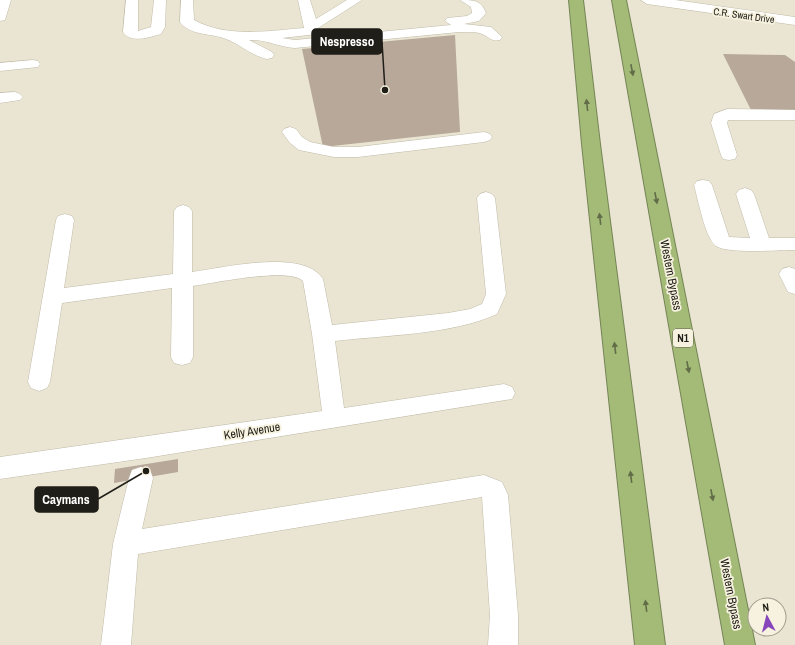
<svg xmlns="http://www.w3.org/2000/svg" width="795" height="645" font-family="'Archivo Narrow',sans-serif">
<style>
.building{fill:#b7a89a}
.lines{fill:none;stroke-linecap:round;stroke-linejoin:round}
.minor-casing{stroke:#c0bba9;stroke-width:1}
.highway-casing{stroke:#758456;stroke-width:2}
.minor{fill:#fff;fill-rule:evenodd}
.highway{fill:#a3bb77;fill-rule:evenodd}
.oneway{fill:#626c48}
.labels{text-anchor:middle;stroke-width:3.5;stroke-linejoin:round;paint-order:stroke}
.far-street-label{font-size:10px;fill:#201e18;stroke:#f7f2df}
.shield{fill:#f7f2df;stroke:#605e54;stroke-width:1}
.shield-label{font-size:11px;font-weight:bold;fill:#201e18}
.street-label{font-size:12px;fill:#201e18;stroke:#f7f2df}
.leader{fill:none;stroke:#201e18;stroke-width:1.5}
.callout-dot{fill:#201e18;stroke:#f7f2df;stroke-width:1.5}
.callout{fill:#201e18;stroke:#201e18;stroke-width:1.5}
.callout-label{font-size:13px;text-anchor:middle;font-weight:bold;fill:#fff}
</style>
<rect width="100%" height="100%" fill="#eae5d2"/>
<g class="building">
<polygon points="455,35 460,132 323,147 302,49"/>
<polygon points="723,54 785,55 795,62 795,110 751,110"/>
<polygon points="178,459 178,472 114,483 115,469"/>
</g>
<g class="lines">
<g class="minor-casing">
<g id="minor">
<polygon points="0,0 11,0 5,20 0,21"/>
<path d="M 126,0 L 138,0 L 138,31 L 151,27 L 154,0 L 166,0 L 165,27 L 161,34 C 150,37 131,44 123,32 Z"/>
<path d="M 181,0 L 193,0 L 194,20 C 227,38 268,31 304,28 L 298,0 L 310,0 L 316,19 L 347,0 L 362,0 L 318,28 L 317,34 L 282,38 L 295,40 L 451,25 L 445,21 L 447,18 L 467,16 L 472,13 L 471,7 L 460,0 C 474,0 481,0 486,13 L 479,21 L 464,24 L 491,27 L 502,37 L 500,40 C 491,42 490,37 482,34 C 476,31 466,33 459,32 L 295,48 C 279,47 265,39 249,40 L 272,52 L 274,55 L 272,58 L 267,59 C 252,56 240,44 226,39 C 212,33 190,36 180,22 Z"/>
<polygon points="641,0 675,0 795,17 795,25 647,4"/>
<polygon points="33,60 38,61 40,64 38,67 0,71 0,63"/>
<polygon points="15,92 20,94 23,97 20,100 0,103 0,93"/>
<polygon points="727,109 795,110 795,120 728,120 727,123 737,155 735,159 729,160 723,159 721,155 711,123 714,114"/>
<polygon points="290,127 296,129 302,137 310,142 334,147 358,147 484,132 490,134 492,137 490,140 484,142 358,157 334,157 299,150 290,143 282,132 284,129"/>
<path d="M 703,180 L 709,181 L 712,185 L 729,237 L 750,238 L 736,194 L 739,190 L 745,188 L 751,190 L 754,194 L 769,238 L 795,238 L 795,250 C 779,250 727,254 716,246 C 705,238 698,199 694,185 L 697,181 Z"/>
<path d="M 486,192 L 492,194 L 495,198 L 506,294 L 497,314 C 451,335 385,335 335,341 L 344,408 L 504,384 L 512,387 L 515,393 L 512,399 L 146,458 L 0,479 L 0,457 L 322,411 L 312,334 L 303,281 C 289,267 214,283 193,286 L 193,357 L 190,363 L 182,365 L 174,363 L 171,357 L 172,288 L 62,303 L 50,382 L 47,388 L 39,391 L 31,388 L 28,382 L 56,220 L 58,216 L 65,214 L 72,216 L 74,220 L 64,288 L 173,274 L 174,211 L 177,207 L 183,205 L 189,207 L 192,211 L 192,272 C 223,268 304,248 323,279 L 332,325 L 448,313 L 470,309 L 482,304 L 486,294 L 477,198 L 480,194 Z"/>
<polygon points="789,267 795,269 795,294 788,292 779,274 782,269"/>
<polygon points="141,467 150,470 153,478 142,529 484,475 502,482 508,495 518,615 518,645 488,645 490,615 482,497 138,554 131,645 101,645 113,544 129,478 132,470"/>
</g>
</g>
<g class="highway-casing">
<g id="highway">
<polygon points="569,0 583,0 600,144 665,645 635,645 582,144"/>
<polygon points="612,0 626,0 755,645 725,645"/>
</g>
</g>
<use href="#minor" class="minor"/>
<use href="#highway" class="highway"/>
</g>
<defs><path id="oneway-solid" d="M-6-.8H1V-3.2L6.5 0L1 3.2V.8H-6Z"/></defs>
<g class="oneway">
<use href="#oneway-solid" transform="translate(632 70) rotate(79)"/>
<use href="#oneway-solid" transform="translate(587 105) rotate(-96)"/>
<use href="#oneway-solid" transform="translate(656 198) rotate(79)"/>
<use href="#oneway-solid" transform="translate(600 219) rotate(-97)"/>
<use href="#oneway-solid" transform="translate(615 348) rotate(-97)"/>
<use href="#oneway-solid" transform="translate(688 367) rotate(79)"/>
<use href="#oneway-solid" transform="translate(631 477) rotate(-97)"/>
<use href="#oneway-solid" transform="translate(712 495) rotate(79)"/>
<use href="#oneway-solid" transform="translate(646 606) rotate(-97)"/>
</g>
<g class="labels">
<g class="far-street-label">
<text transform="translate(744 15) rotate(8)" y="4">C.R. Swart Drive</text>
</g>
<rect class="shield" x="673" y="329" width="20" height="18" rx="3"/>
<g class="shield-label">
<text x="683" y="342">N1</text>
</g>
<g class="street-label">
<text transform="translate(671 275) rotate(79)" y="4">Western Bypass</text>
<text transform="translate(252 431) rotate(-9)" y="4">Kelly Avenue</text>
<text transform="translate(731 594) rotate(79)" y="4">Western Bypass</text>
</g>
</g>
<path class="leader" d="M385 90L382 42M146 471L98 499"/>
<g class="callout-dot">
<circle cx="385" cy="90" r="4"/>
<circle cx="146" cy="471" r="4"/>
</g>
<g class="callout">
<rect x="312" y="29" width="70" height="25" rx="4"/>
<rect x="35" y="487" width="63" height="25" rx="4"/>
</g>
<g class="callout-label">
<text x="347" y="46">Nespresso</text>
<text x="66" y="504">Caymans</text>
</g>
<g transform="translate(767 617) rotate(353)"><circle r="19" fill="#f7f2df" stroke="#a19d8f"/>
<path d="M0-3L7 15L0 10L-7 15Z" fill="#8645ba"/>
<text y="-6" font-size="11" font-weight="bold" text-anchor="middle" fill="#201e18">N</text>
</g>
</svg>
